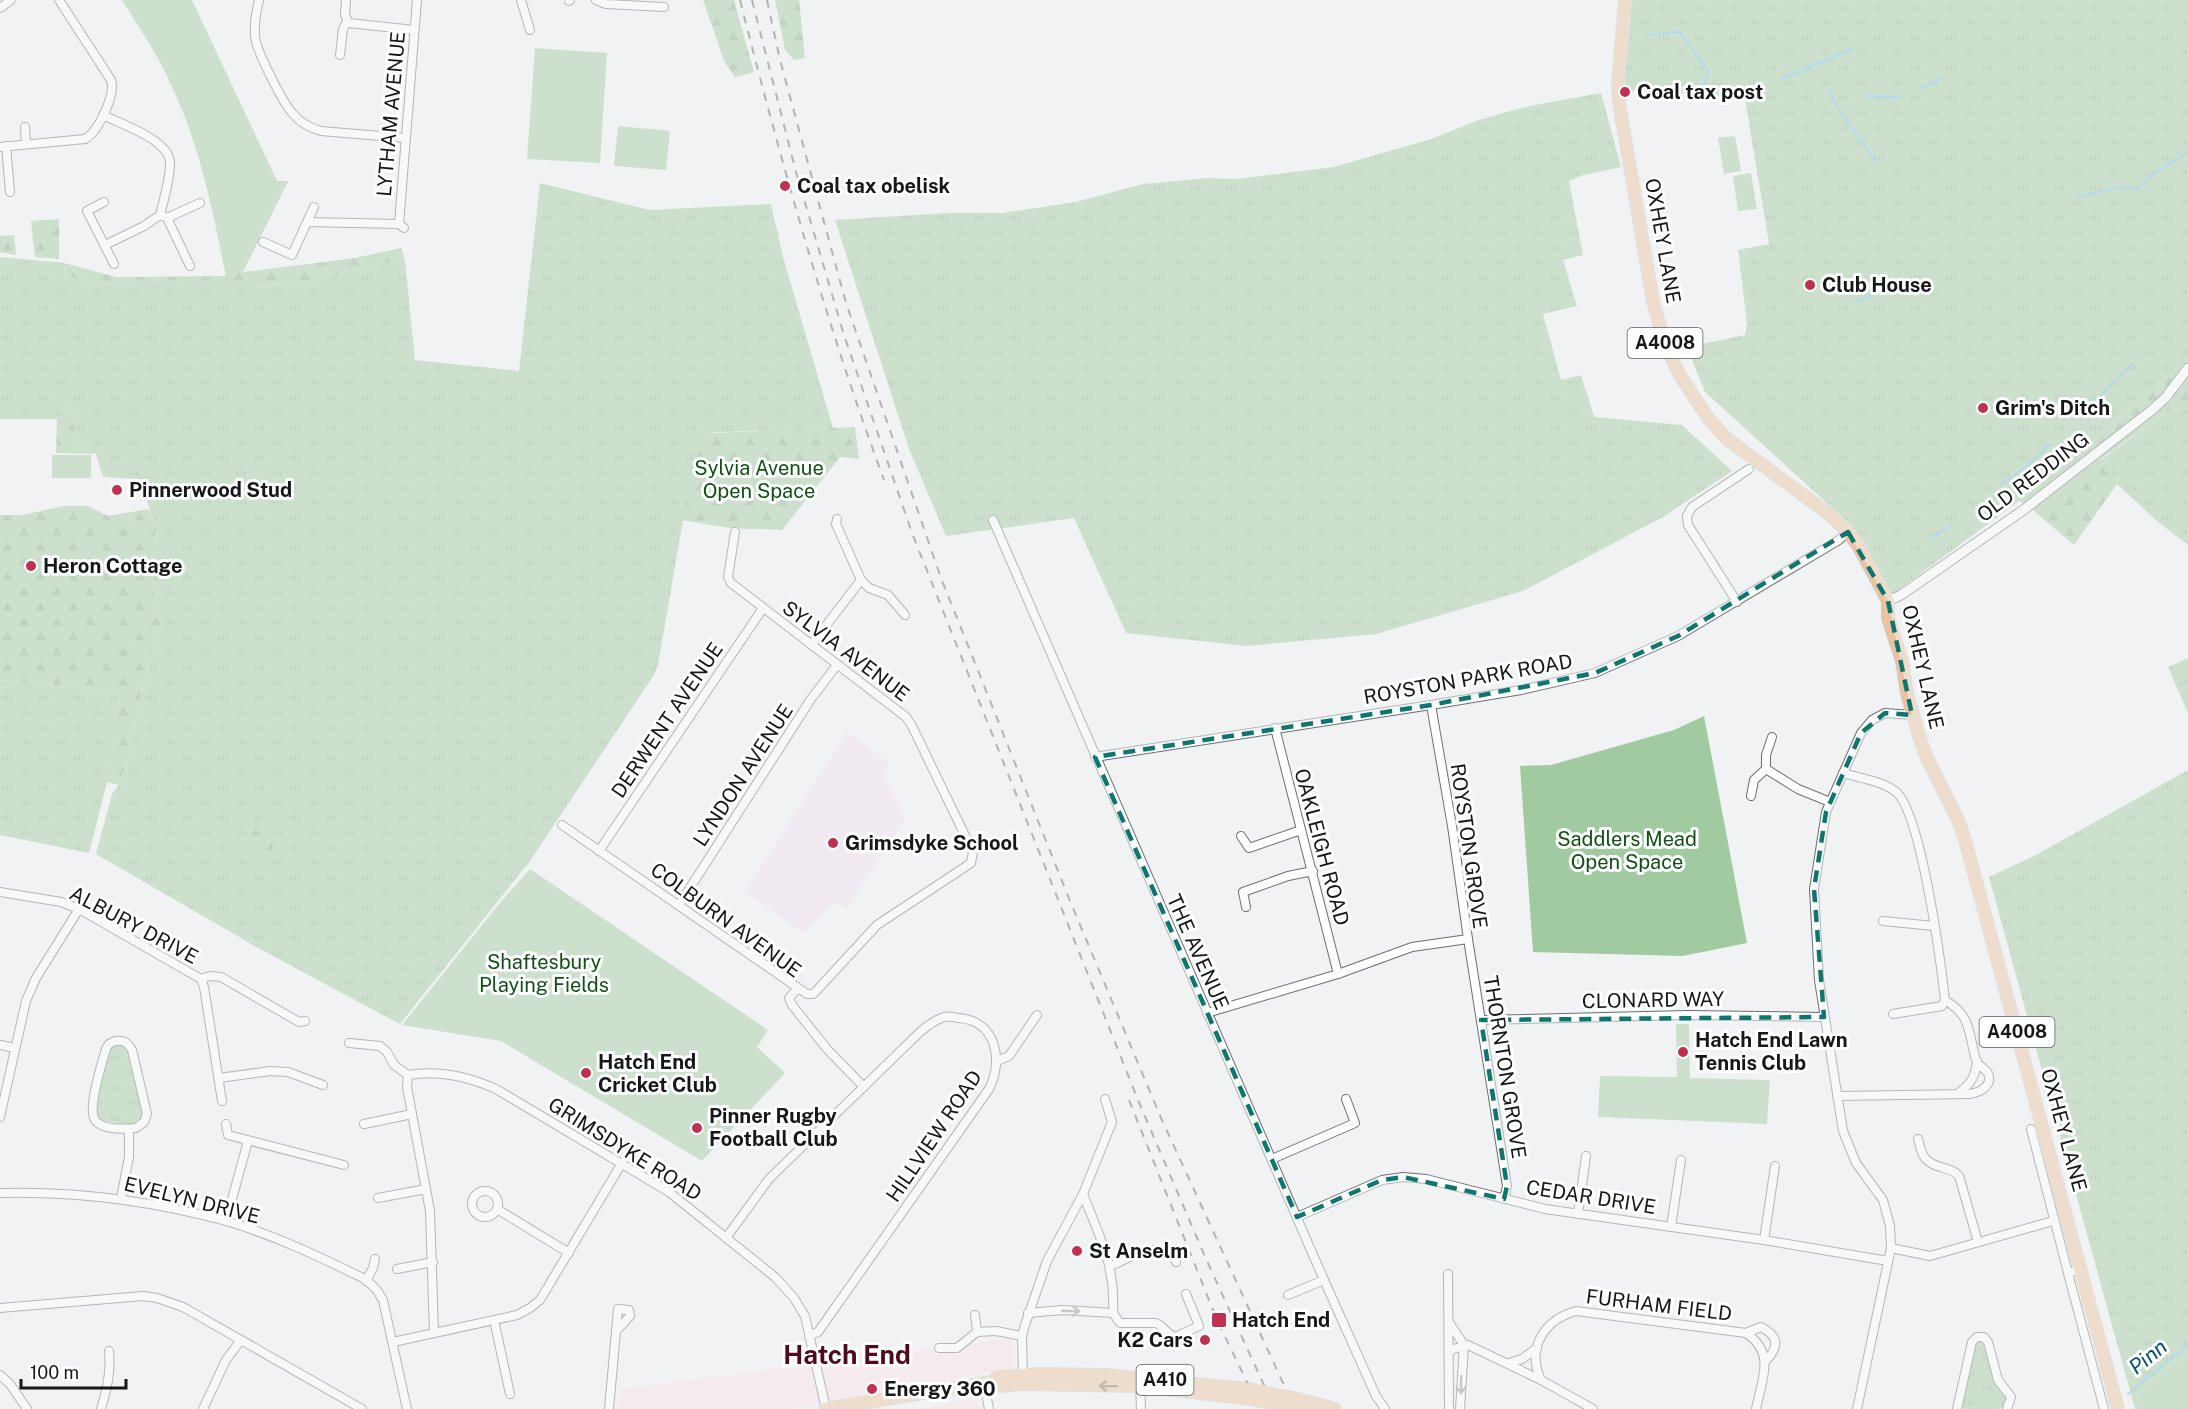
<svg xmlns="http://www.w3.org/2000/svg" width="2188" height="1409" font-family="'Public Sans',sans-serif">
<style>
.commercial{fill:#fae0e6}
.education{fill:#f3e1f2}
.grass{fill:url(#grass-tufts)}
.forest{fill:url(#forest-firs)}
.green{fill:#a2caa0}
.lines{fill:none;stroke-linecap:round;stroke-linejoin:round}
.stream{stroke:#68bcee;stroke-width:2}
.minor-casing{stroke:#6d6f70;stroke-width:10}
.tertiary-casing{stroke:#6d6f70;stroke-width:11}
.primary-casing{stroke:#ccc;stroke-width:14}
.minor{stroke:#fff;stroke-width:8}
.tertiary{stroke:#fff;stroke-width:9}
.primary{stroke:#ecc29f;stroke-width:12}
.rail{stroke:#676869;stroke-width:2;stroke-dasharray:8 8;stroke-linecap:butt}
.primary-bridge-casing{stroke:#ccc;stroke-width:14;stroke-linecap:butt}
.primary-bridge{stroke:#ecc29f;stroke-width:12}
.oneway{stroke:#979797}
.oneway2{stroke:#8c7562}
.marked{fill:none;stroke:#0f766e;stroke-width:4.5;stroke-dasharray:12 8;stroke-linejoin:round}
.poi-dot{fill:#c03050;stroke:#feffff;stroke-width:2}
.labels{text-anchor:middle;stroke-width:6;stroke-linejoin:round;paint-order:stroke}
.shield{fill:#feffff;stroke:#5c5d5d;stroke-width:1.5}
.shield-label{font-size:18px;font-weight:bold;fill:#171718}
.poi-label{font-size:20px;font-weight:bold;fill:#171718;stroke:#feffff;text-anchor:start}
.street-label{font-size:20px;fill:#171718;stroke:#feffff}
.park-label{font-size:20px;fill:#115013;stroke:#feffff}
.water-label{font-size:21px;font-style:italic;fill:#084e6f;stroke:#feffff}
.district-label{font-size:26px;font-weight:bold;fill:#500a1b;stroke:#feffff}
</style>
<defs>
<pattern id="grass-tufts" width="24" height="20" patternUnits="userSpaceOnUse" patternTransform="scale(1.5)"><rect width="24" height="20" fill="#a2caa0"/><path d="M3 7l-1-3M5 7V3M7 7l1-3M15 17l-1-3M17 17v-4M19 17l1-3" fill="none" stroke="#8bad89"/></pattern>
<pattern id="forest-firs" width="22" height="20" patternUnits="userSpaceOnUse" patternTransform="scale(1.5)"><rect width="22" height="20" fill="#a2caa0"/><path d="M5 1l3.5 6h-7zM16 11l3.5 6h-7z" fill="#8bad89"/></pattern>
</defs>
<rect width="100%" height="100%" fill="#f0f2f3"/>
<g class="commercial">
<polygon points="1013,1338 1014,1367 832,1404 789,1409 617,1409 622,1389"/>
<polygon points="977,1397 979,1409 920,1409"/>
</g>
<polygon class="education" points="847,732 890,764 884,774 906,818 846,909 834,902 804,933 745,892"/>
<g class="grass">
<polygon points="1629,0 2188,0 2188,360 2019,501 1889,597 1851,525 1705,392 1687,347 1745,335 1747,323 1738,250 1769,244 1744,93 1714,98 1673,92 1620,90"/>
<polygon points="1601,93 1621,167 1580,176 1569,181 1583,255 1563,260 1577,306 1543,314 1561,380 1581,375 1594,417 1682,425 1732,471 1663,517 1523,591 1376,634 1247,646 1126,633 1074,518 946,536 909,449 835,220 948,213 1002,213 1076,202 1143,184 1208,178 1238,179 1334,167 1431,139 1479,120 1529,106"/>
<polygon points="540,183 650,210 771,204 783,257 833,428 698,433 658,665 654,675 530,861 400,1024 258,948 96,854 112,794 119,785 129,756 141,693 161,626 153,589 156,529 140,479 103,477 96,454 76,441 70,397 57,419 0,419 0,257 64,263 65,276 126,288 254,288 332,278 347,270 402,259 405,260 415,360 519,371"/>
<polygon points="2188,408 2188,545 2158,522 2117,484 2101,460 2169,410"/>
<polygon points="2188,658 2188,713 2168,667"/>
<polygon points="0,680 116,692 120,701 106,786 89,853 0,835"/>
<polygon points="2188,770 2188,1352 2136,1394 2140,1409 2135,1409 1989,877 2036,855"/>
<polygon points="118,1043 129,1049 143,1115 136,1125 102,1121 95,1113 109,1049"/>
<path d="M 1980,1339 C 1996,1352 1989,1377 2006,1394 L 2007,1405 L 1999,1409 L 1964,1409 L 1961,1406 L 1975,1343 Z"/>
</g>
<g class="forest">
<polygon points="703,0 734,0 754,72 735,77 724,61"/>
<polygon points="775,0 799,0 805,58 794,60 785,50"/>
<polygon points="242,108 277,181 288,181 243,272 355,258 401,248 405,260 402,259 348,270 332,278 253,288 126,288 65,276 64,263 116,277 226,276 212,207"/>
<polygon points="59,219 59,259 35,257 31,221"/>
<polygon points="14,235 16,255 0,252 0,236"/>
<polygon points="2188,360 2188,408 2169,410 2101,459 2117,484 2074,545 2028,506 2019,501"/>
<polygon points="70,396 76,441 96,454 56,453 57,419"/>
<polygon points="855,427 859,459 840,457 782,530 729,528 682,520 698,431 710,433"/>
<polygon points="63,506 88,506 108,516 149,509 156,529 153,589 161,626 141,693 129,756 119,785 106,782 120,701 116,692 0,680 0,515 23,515"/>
<path d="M 264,817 C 276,831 276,837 270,855 L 257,855 L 248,839 Z"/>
</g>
<g class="green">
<path d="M 122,0 L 192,0 L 277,181 L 288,181 L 242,273 L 226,276 C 213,212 200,146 172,87 C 159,56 139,28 122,0 Z"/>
<polygon points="535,48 607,53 600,163 527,159"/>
<polygon points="618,126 670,131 666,170 614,166"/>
<polygon points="1735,136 1741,171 1724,174 1718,138"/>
<polygon points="1751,173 1757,209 1738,211 1733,176"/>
<rect x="52" y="455" width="39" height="23"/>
<polygon points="1704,716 1747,943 1683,956 1533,952 1520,766 1551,765 1674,730"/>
<polygon points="530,869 768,1030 757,1047 785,1073 702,1161 501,1041 402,1025 499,904"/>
<polygon points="1676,1024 1689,1024 1690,1078 1770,1080 1767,1124 1598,1117 1600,1076 1677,1077"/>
<polygon points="2188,1352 2188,1409 2140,1409 2136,1394"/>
</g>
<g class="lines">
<g class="stream">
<polyline points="1648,35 1680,32 1708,71 1702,94"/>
<polyline points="1782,79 1852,49"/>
<polyline points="1921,88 1941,79"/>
<polyline points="1743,90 1761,86"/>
<polyline points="1829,90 1837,107 1876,162"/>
<polyline points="1866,96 1901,97"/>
<polyline points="2077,197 2121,187 2136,190 2151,176 2188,152"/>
<polyline points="1857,302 1906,278"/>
<polyline points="2096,400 2133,364"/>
<polyline points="2001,484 2025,468 2050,444"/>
<polyline points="1931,540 1953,523"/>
<polyline points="2128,1394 2188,1345"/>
</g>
<g class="minor-casing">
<g id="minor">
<path d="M 259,0 C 256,14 253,28 256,42 C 260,57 283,103 293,114 C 300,122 310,128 321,131 L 405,138"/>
<polyline points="346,0 345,15 349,23 414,30"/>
<polyline points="521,0 530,30"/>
<polyline points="596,0 606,4 664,7"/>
<polyline points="569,1 570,0"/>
<polyline points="0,8 11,0"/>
<polyline points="340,55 343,29 347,22"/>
<path d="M 103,115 C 121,124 170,140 170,163 C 170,180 164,199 160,215"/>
<polyline points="25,127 26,144"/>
<polyline points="6,146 10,192"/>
<path d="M 0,147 L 85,139 C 98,132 116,95 111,80 L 59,0"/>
<polyline points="104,202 87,211 114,264"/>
<polyline points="167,218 190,266"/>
<polyline points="307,222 314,207"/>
<polyline points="404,228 399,224 417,0"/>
<polyline points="263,242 292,255 307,222 399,224"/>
<polyline points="105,245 144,226 160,215 167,218 200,203"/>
<polyline points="993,520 1324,1280 1376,1396 1385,1409"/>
<polyline points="861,580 869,588 888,595 905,615"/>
<polyline points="1737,602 1688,525 1687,516 1692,507 1749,469"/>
<polyline points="811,645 861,580 836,524 837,519"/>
<polyline points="1275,728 1338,974"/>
<polyline points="1095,757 1431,705 1521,690 1595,673 1678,636 1839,540 1848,532"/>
<polyline points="1766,769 1766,755 1772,737"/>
<polyline points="1751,796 1754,780 1766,769 1798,789 1830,802"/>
<polyline points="562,825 807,994 813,994 818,989 877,925 971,863 973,852 912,726 906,717 731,583 728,577 735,532"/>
<polyline points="1241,836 1249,848 1301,830"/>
<polyline points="599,851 763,608"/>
<polyline points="0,892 61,902 79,909 201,979 204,987 222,1101"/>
<polyline points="679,905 811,699 837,665"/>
<polyline points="1246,907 1243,892 1288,876 1313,871"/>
<polyline points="1883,921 1934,926"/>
<polyline points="1468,939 1507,1186 1504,1199"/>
<polyline points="201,979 210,976 221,977 299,1022 305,1021"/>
<polyline points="798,988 789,998 792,1005 827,1049 864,1087"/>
<polyline points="1207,1013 1338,974 1412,947 1468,939 1452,826 1431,705"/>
<polyline points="1893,1014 1942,1006 1945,1000"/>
<polyline points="1481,1020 1687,1015 1824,1017"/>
<path d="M 115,1041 C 124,1040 127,1042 132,1050 L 147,1114 L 144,1122 L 136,1128 C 125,1129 101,1130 95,1120 C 87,1109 102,1063 106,1049 L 109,1044 Z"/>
<path d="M 349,1043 L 380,1046 L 387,1052 L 394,1065 L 408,1075 C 437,1070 469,1077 496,1089 L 669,1192 L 775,1277 L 794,1298 L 805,1316 L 826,1409"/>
<polyline points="0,1045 15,1048"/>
<polyline points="997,1061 1009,1056 1037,1015"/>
<polyline points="408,1075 407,1087 430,1211 434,1333"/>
<polyline points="219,1078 270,1071 288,1072 323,1085"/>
<path d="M 1957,1094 C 1970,1085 1975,1078 1977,1062"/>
<path d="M 1837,1096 L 1970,1094 C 1978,1092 1986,1090 1989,1081 C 1991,1070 1981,1069 1977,1062 C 1975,1058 1974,1052 1973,1048 C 1968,1024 1967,1014 1945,1000 C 1941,964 1921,810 1895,791 C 1881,781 1860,778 1843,773"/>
<polyline points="0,1117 26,1001 36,978 79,909"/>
<polyline points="226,1124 228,1135 344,1165"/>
<polyline points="364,1124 412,1114"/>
<polyline points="2031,1129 2068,1273 2082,1269"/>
<path d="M 1918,1139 C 1920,1145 1921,1154 1925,1158 C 1933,1169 1951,1166 1959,1176 L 1978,1242"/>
<polyline points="1272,1159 1355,1123 1346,1099"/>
<circle cx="485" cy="1204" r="13"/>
<path d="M 0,1193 C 76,1191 152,1201 226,1221 C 274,1235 320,1257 365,1279 L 376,1289 L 383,1300 L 407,1409"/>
<path d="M 1083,1194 C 1099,1236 1116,1266 1113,1313"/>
<polyline points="121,1198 129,1157 129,1129"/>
<polyline points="378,1198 426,1189"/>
<polyline points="497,1209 569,1253"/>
<polyline points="1578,1214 1586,1156"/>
<polyline points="1297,1217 1382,1180 1403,1177 1426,1179 1545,1209 1764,1240 1888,1261"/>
<polyline points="226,1221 248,1141"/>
<polyline points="1671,1227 1681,1160"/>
<path d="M 726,1238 L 769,1179 L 920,1032 C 927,1026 935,1020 944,1017 C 948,1016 954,1017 958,1018 C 996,1020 1004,1060 989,1089 L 818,1332 L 809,1336"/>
<polyline points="1764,1240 1775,1166"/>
<polyline points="1891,1248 1930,1256 2053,1221"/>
<path d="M 1111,1266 C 1127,1258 1167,1236 1176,1262"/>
<polyline points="397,1269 433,1262"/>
<polyline points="2068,1273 2104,1409"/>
<polyline points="1448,1274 1449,1409"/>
<polyline points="366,1281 373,1268 375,1259"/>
<polyline points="1288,1295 1324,1280"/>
<polyline points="0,1308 143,1296 157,1298 183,1307 362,1409"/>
<polyline points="1028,1313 1063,1310 1113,1313"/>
<path d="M 1113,1313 L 1120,1323 L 1156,1323 C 1164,1326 1167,1335 1175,1337 L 1199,1326 L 1186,1294"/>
<polyline points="494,1320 510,1394"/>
<polyline points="1450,1324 1464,1345 1460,1409"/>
<polyline points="977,1332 996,1331 1022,1336"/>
<path d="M 1746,1333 L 1761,1327 C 1780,1337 1779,1347 1765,1362"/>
<polyline points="393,1342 517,1315 530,1308 540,1300 622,1163"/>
<polyline points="939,1348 957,1348 977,1332 975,1315"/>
<polyline points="1449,1353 1453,1349 1468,1345 1541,1380 1593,1409"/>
<polyline points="1509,1363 1522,1359 1537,1348"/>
<polyline points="0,1375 10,1384 27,1409"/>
<polyline points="1023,1379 1022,1336 1025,1325 1047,1261 1083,1194 1112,1122 1105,1099"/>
<path d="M 1541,1380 C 1526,1348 1544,1320 1576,1311 L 1746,1333 C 1776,1353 1762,1379 1756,1409"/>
<polyline points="984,1383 989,1409"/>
<polyline points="1140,1384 1141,1409"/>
<path d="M 101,1409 C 107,1389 111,1372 109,1351"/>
<polyline points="203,1409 226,1360 241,1340"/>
<polyline points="609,1409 618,1309 629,1310 630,1316 616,1331"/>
<polyline points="1857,1409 1891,1248 1890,1226 1883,1200 1856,1163 1843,1131 1819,980 1814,889 1826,812 1861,733 1872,720 1885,713 1912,715"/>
<polyline points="1957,1409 1972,1342 1977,1337 1984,1337 1988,1342 1998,1380 2011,1397 2007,1409"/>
</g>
</g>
<g class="tertiary-casing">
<polyline id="tertiary" points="1888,601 1901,595 2022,511 2152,410 2166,397 2188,368"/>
</g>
<g class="primary-casing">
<g id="primary">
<polyline points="1625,0 1618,84 1619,103 1653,301 1664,341 1679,374 1708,418 1726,438 1830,515 1848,532 1858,545 1888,601 1888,618 1902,661 1907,693 1919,736 1927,758 1959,822 1965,840 2118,1409"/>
<polyline points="993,1382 997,1377 1037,1374 1107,1375 1247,1389"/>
<polyline points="1298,1399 1335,1409"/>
<polyline points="825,1409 984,1383 993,1382 998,1386 1023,1384 1140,1386 1251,1399"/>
</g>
</g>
<use href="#minor" class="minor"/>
<use href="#tertiary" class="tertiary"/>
<use href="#primary" class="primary"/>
<g class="rail">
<path d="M 740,0 C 781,162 826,323 884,480"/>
<polyline points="752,0 796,172 844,335 912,533 1138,1100 1206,1259 1275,1409"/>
<polyline points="767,0 780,60 846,303 941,578 1070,901 1161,1118 1295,1409"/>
<polyline points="1129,1100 1217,1320 1260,1409"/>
</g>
<g class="primary-bridge-casing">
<g id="primary-bridge">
<polyline points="1247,1389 1298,1399"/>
<polyline points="1251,1399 1303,1408"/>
</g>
</g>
<use href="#primary-bridge" class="primary-bridge"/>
</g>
<defs><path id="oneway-shaft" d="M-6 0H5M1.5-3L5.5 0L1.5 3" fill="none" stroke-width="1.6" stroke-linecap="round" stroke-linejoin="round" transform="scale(1.5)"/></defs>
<g class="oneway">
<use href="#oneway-shaft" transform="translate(1071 1311) rotate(2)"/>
<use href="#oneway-shaft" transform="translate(1461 1385) rotate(91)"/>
</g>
<use class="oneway2" href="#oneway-shaft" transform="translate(1108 1386) rotate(-179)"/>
<path d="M0 0H2188V1409H0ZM 1848,532 L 1888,601 L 1912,715 L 1885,713 L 1861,733 L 1826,812 L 1814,889 L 1824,1017 L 1481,1020 L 1507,1186 L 1504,1199 L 1403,1177 L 1382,1180 L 1297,1217 L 1095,757 L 1431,705 L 1595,673 L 1678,636 Z" fill="#f0f2f3" fill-opacity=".55" fill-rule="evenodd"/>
<path class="marked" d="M 1848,532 L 1888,601 L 1912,715 L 1885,713 L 1861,733 L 1826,812 L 1814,889 L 1824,1017 L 1481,1020 L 1507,1186 L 1504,1199 L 1403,1177 L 1382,1180 L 1297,1217 L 1095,757 L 1431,705 L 1595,673 L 1678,636 Z"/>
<g class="poi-dot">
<circle cx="1625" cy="92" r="6"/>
<circle cx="785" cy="186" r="6"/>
<circle cx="1810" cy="285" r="6"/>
<circle cx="1983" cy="408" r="6"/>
<circle cx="117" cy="490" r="6"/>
<circle cx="31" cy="566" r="6"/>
<circle cx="833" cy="843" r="6"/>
<circle cx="1683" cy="1052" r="6"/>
<circle cx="586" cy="1073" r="6"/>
<circle cx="697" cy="1128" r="6"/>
<circle cx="1077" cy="1251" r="6"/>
<rect x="1211" y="1312" width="16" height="16" rx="3"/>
<circle cx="1205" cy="1340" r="6"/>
<circle cx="872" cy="1389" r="6"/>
</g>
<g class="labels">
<g class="shield">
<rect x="1627.5" y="328" width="75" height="30" rx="4.5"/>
<rect x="1979.5" y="1017" width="75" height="30" rx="4.5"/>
<rect x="1136.5" y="1365" width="57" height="30" rx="4.5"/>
</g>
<g class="shield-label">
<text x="1665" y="349">A4008</text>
<text x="2017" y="1038">A4008</text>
<text x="1165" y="1386">A410</text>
</g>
<g class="poi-label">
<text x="1637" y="99">Coal tax post</text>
<text x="797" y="193">Coal tax obelisk</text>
<text x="1822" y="292">Club House</text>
<text x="1995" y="415">Grim's Ditch</text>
<text x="129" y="497">Pinnerwood Stud</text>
<text x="43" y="573">Heron Cottage</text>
<text x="845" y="850">Grimsdyke School</text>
<text x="1695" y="1047">Hatch End Lawn<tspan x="1695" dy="23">Tennis Club</tspan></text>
<text x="598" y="1069">Hatch End<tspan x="598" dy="23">Cricket Club</tspan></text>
<text x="709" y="1123">Pinner Rugby<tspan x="709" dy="23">Football Club</tspan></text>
<text x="1089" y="1258">St Anselm</text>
<text x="1232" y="1327">Hatch End</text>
<text x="1193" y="1347" text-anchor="end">K2 Cars</text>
<text x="884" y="1396">Energy 360</text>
</g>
<g class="street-label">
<text transform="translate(391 114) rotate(-85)" y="7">LYTHAM AVENUE</text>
<text transform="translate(1663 241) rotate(80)" y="7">OXHEY LANE</text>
<text transform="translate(2033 477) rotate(-37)" y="7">OLD REDDING</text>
<text transform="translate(846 651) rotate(37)" y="7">SYLVIA AVENUE</text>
<text transform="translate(1923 667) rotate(77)" y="7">OXHEY LANE</text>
<text transform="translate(1468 679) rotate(-10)" y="7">ROYSTON PARK ROAD</text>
<text transform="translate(667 720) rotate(-56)" y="7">DERWENT AVENUE</text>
<text transform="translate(743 775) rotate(-57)" y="7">LYNDON AVENUE</text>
<text transform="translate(1469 846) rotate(82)" y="7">ROYSTON GROVE</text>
<text transform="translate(1322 847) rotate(75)" y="7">OAKLEIGH ROAD</text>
<text transform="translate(726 920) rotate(36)" y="7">COLBURN AVENUE</text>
<text transform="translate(134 925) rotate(28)" y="7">ALBURY DRIVE</text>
<text transform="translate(1198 952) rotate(66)" y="7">THE AVENUE</text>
<text transform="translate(1653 1000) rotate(-1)" y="7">CLONARD WAY</text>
<text transform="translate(1505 1067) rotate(81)" y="7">THORNTON GROVE</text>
<text transform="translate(2064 1130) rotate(75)" y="7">OXHEY LANE</text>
<text transform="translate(934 1136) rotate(-56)" y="7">HILLVIEW ROAD</text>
<text transform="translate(625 1149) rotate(32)" y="7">GRIMSDYKE ROAD</text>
<text transform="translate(1591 1197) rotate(9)" y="7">CEDAR DRIVE</text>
<text transform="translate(192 1200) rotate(14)" y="7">EVELYN DRIVE</text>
<text transform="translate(1659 1305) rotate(7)" y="7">FURHAM FIELD</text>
</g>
<g class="park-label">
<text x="759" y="475">Sylvia Avenue<tspan x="759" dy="23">Open Space</tspan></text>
<text x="1627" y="846">Saddlers Mead<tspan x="1627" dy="23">Open Space</tspan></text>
<text x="544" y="969">Shaftesbury<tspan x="544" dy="23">Playing Fields</tspan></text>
</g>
<g class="water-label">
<text transform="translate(2148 1357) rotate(-39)" y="7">Pinn</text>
</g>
<g class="district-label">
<text x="847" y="1364">Hatch End</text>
</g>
</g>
<path d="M21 1379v9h105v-9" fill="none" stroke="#171718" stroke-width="3"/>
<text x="30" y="1379" font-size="18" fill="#171718" stroke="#feffff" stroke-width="4.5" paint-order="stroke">100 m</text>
</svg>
